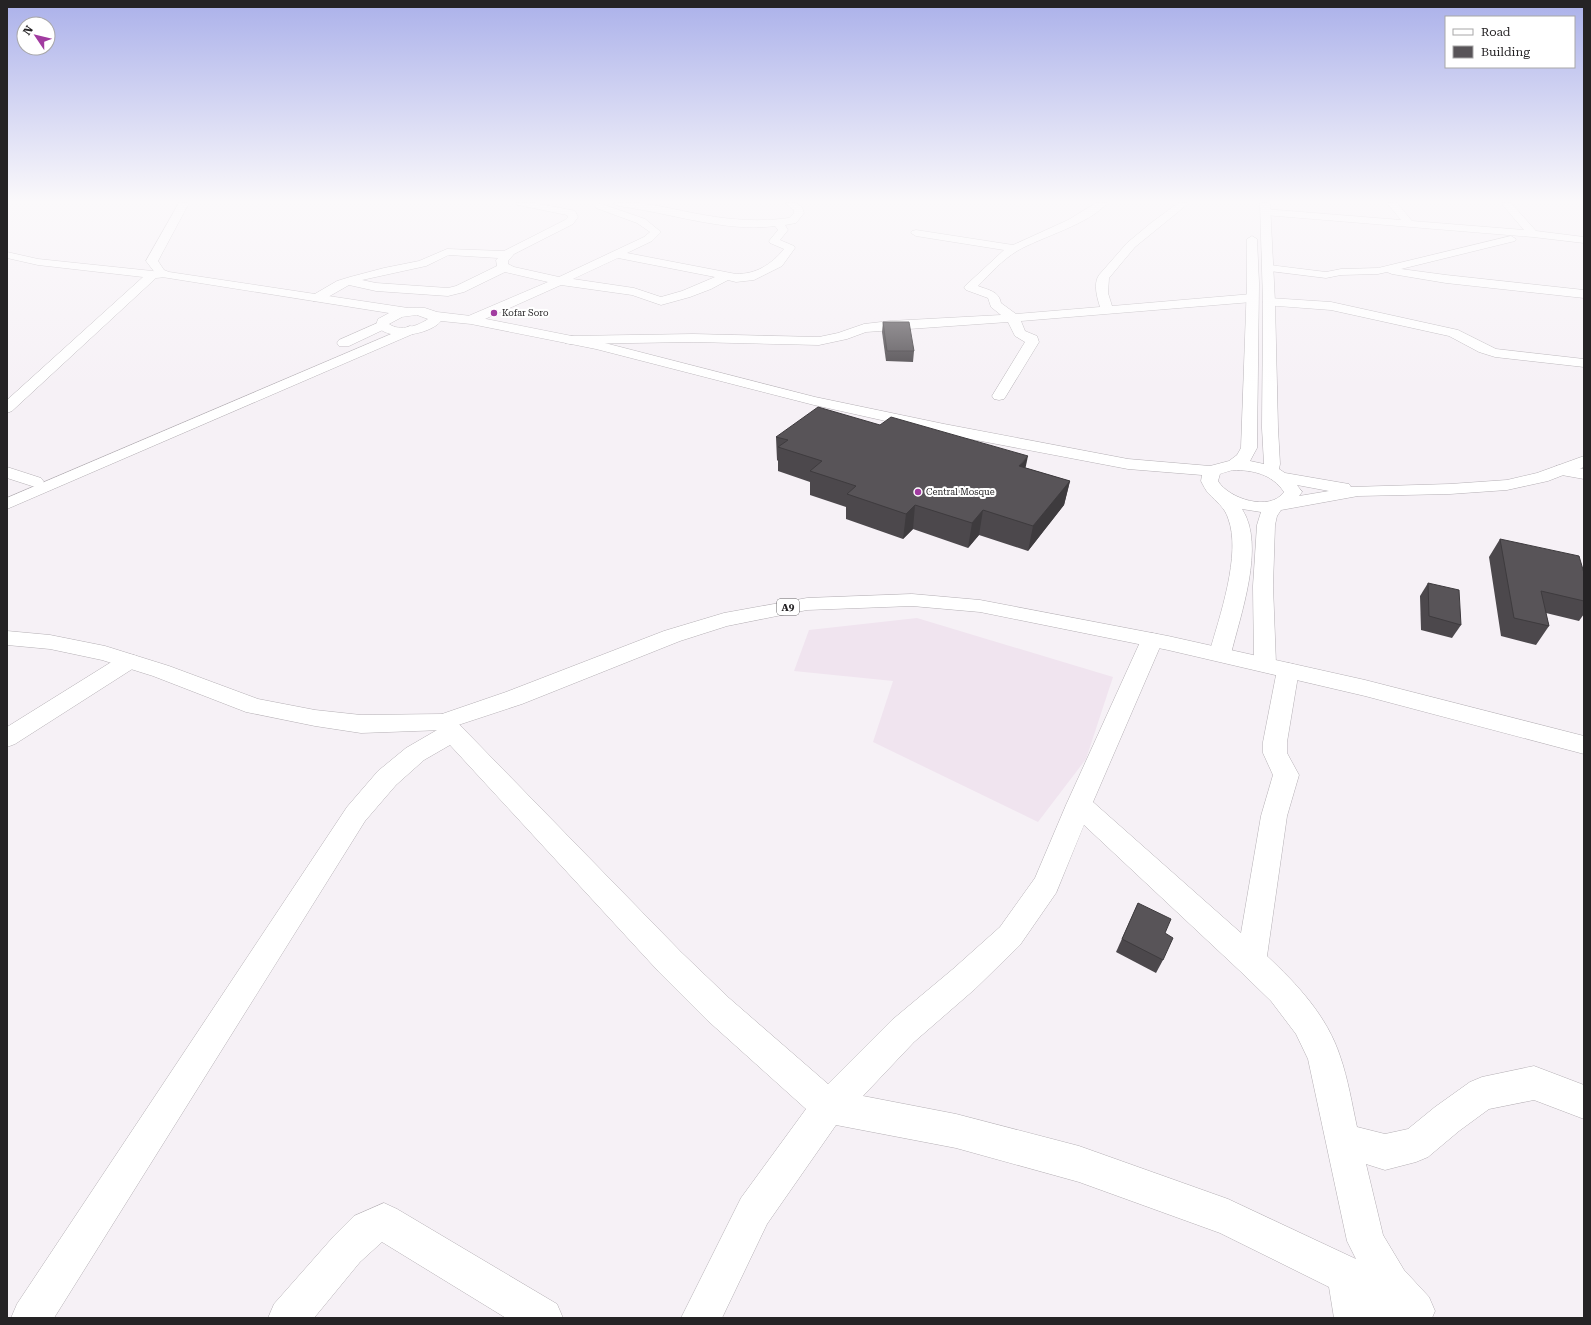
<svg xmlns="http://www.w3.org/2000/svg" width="1591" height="1325" font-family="'Roboto Serif',serif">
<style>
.built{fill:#f0e4ef}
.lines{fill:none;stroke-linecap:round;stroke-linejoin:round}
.minor-casing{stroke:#b5b0b5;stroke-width:1}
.major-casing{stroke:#b5b0b5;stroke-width:1}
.highway-casing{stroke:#b5b0b5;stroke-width:1}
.minor{fill:#fff;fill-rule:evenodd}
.major{fill:#fff;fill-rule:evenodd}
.highway{fill:#fff;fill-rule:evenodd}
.wall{fill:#4c484c}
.shaded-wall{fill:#3e3b3e}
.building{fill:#585458;stroke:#3e3b3e}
.poi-dot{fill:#a13ba0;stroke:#fff;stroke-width:1.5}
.labels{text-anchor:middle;stroke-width:4;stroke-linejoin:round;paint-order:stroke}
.far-poi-label{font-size:9px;fill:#252325;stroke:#fff;text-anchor:start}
.shield{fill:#fff;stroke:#666566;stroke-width:1}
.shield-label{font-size:10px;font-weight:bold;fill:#252325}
</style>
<rect width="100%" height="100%" fill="#f6f1f6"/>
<polygon class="built" points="917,618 1113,677 1086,759 1038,822 873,742 893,681 794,671 809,630"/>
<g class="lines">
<g class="minor-casing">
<g id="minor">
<path d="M 516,203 L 534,203 L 571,210 L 575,211 L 578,217 L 573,224 L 514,254 L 508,261 L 508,264 L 514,267 L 559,277 L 644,237 L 650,232 L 637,223 L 596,208 L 594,206 L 596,204 L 602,204 L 645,219 L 661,232 L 652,241 L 627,253 L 736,274 C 756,274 771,265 784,249 L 770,243 L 769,241 L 778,230 L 775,226 C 726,233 667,212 618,206 L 613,203 C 643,200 674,210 704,215 C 732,220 760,222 789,218 L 794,213 L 794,210 L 785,203 L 796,203 L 802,207 L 804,213 L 796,223 L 785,225 L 788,230 L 780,240 L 794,246 L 795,248 L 782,266 L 754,280 L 736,282 L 728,280 L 711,289 L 690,297 L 661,305 L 632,295 L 561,285 L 476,323 L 466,323 L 465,320 L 466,317 L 548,282 L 505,272 L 464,292 L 448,296 L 376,291 L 349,285 L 321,301 L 313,301 L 311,298 L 313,295 L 337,281 L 350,277 L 384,268 L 419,261 L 447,249 L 504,251 L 565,220 L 568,217 L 567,215 L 518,205 ZM 449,255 L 498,258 L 496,260 L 497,266 L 456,286 L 448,288 L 376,283 L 362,280 L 426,266 ZM 618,258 L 715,277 L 682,291 L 661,297 L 634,288 L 573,279 Z"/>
<path d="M 1096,203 L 1107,203 C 1090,224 1041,237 1017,251 C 1002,260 990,274 978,286 C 988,290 999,291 1001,303 L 1016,314 L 1100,307 C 1097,297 1093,284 1099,275 L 1127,243 L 1151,223 L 1178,203 L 1189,203 L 1135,247 L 1109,278 L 1108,293 L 1112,306 L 1252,294 L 1256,295 L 1258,298 L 1256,301 L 1252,302 L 1021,321 L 1025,331 L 1037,336 L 1039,342 L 1006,396 L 1004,399 L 999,400 L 994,399 L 992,396 L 1025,342 L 1015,336 L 1008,322 L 866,332 L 847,339 L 819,345 L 693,342 L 570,344 L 565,343 L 563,340 L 565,337 L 570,336 L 693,334 L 819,337 L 838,333 L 864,324 L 890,321 L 1001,315 L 991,307 L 988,298 L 966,290 L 964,287 L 1004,250 L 916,236 L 911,233 L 912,231 L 916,230 L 1013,245 L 1068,220 Z"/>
<polygon points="1387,203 1397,203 1412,221 1524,230 1501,203 1511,203 1536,231 1584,237 1584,243 1533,237 1265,215 1260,212 1265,209 1401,220"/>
<polygon points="1511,236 1516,239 1515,241 1401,269 1446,275 1584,290 1584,298 1446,283 1392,274 1387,272 1378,274 1341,275 1326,278 1269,271 1265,270 1263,268 1265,266 1269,265 1326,272 1341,269 1378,268"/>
<polygon points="7,252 38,259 162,272 166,273 168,275 166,277 156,278 12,411 7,413 7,400 143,277 38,265 7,258"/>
<polygon points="1269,298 1331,302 1458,330 1496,349 1584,359 1584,367 1495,357 1479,352 1449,336 1331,310 1265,305 1263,302 1265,299"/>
<polygon points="1562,465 1584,469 1584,479 1556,474 1554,470 1556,466"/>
<polygon points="7,467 41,478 44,482 41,486 35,487 7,478"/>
<path d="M 1152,633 L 1160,635 L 1163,640 L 1093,802 L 1241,933 L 1261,816 L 1273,775 L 1263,753 L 1263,742 L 1277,670 L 1280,665 L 1288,663 L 1296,665 L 1299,670 L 1287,742 L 1287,753 L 1299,775 L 1287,816 L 1267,956 C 1297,984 1327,1016 1340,1056 C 1348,1079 1352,1104 1357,1127 L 1385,1134 L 1408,1129 L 1435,1107 L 1470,1082 L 1482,1077 L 1534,1066 L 1584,1085 L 1584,1119 L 1534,1100 L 1489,1109 L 1459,1131 L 1428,1157 L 1416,1162 L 1385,1170 L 1366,1164 L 1383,1235 L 1404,1270 L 1429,1297 L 1435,1311 L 1432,1318 L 1376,1318 L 1374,1317 L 1374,1318 L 1334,1318 L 1329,1287 L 1220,1233 L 1079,1182 L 956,1148 L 836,1125 L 767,1224 L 722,1318 L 681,1318 L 741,1198 L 806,1109 L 707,1020 L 659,972 L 450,745 L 424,760 L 396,785 L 365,821 L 54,1318 L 11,1318 L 17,1304 L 347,807 L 378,771 L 406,748 L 437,730 L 431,722 L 435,716 L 443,714 L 451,716 L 681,952 L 729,998 L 828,1084 L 892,1020 L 953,969 L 1000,927 L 1035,878 L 1066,805 L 1141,640 L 1144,635 ZM 1084,825 L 1240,971 L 1271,1001 L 1296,1034 L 1308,1059 L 1347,1241 L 1356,1259 L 1228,1199 L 1079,1146 L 956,1114 L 863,1096 L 914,1042 L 975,989 L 1020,945 L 1056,893 Z"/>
<polygon points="129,654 137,656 140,661 137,666 15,744 7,747 7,727 121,656"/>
<polygon points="384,1203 397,1209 557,1304 563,1318 506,1318 382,1242 360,1262 314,1318 268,1318 274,1304 334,1236 354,1216"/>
</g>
</g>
<g class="major-casing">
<path id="major" d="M 179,203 L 189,203 L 158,261 L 164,270 L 169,272 L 408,308 L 425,308 L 437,312 L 471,316 L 597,341 L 815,397 L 944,424 L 1128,459 L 1210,466 L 1229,461 L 1237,455 L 1241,448 L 1247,283 L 1247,239 L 1252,236 L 1257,239 L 1259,283 L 1257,448 L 1250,461 L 1264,464 L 1262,428 L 1263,302 L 1260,203 L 1270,203 L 1275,302 L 1278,428 L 1280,464 L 1279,469 L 1285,473 L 1343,483 L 1349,484 L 1351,487 L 1450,484 L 1507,480 L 1537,473 L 1584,456 L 1584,467 L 1548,481 L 1507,490 L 1450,494 L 1358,496 L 1281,510 L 1277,516 L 1275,525 L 1273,586 L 1276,664 L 1273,669 L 1265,671 L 1257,669 L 1254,664 L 1253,586 L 1257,525 L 1261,512 L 1242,509 C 1266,545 1240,616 1231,654 L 1228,659 L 1220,661 L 1212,659 L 1209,654 C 1219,618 1242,554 1228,518 C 1225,508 1216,501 1209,494 C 1206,491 1203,485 1201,481 L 1202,475 L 1128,469 L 944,434 L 814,405 L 596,349 L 471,324 L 441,321 C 430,335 387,342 376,325 L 378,319 L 389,313 L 162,277 L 156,274 L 146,261 ZM 417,315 L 428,319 C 418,326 400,332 389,324 L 402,317 ZM 1233,470 C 1253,470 1272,474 1284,492 C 1270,512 1229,499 1218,481 L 1220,474 ZM 1297,485 L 1329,491 L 1299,496 L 1302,492 Z"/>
</g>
<g class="highway-casing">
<g id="highway">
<polygon points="382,321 387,322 388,325 387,328 349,346 339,346 337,343 339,340"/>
<polygon points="410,326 415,327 417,330 415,333 7,509 7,498"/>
<polygon points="912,594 980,600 1168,636 1365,680 1584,736 1584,754 1365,696 1168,650 980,612 912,606 807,610 727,626 680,641 522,704 443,730 361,733 315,726 246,712 153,676 102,660 50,649 7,645 7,631 50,635 105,646 169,666 258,699 315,710 361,715 442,714 506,692 664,631 724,613 807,598"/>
</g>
</g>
<use href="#minor" class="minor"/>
<use href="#major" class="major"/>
<use href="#highway" class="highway"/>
</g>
<g class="wall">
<polygon points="883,322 914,351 913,362 886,361 882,332"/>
<polygon points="776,437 1026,468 1070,481 1064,505 1028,551 979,535 968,548 913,529 903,539 846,519 846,507 810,495 810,482 778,471 778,461 777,460"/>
<polygon points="1500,539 1584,573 1584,614 1579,621 1546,613 1549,626 1536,645 1501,636 1489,557"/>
<polygon points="1428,583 1461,625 1452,638 1421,630 1420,596"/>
<polygon points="1138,903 1165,933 1163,960 1156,973 1116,952"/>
</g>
<g class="shaded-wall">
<polygon points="1028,456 1023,480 1019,466"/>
<polygon points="1070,481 1064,505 1028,551 1033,526"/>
<polygon points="915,505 913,529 903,539 906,514"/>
<polygon points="983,510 979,535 968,548 972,523"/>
</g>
<g class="building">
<polygon points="883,322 909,322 914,351 887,351"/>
<polygon points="818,407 880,425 891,417 1028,456 1019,466 1070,481 1033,526 983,510 972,523 915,505 906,514 847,494 856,486 810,471 822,461 778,447 788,440 776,437"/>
<polygon points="1500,539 1579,556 1584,573 1584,601 1541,591 1549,626 1514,618"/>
<polygon points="1428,583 1459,590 1461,625 1429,616"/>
<polygon points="1138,903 1171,919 1165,933 1173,938 1163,960 1122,939"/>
</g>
<linearGradient id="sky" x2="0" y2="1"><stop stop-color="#abb1ea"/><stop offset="0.52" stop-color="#fbf9fb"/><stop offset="1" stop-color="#fbf9fb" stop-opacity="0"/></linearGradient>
<rect width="1591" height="388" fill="url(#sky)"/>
<g class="poi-dot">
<circle cx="494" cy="313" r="4"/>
<circle cx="918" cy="492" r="4"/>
</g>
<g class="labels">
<g class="far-poi-label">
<text x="502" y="316">Kofar Soro</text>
<text x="926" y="495">Central Mosque</text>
</g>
<rect class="shield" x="777" y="599" width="22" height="16" rx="3"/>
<g class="shield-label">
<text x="788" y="611">A9</text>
</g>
</g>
<rect width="1591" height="1325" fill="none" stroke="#252325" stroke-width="16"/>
<rect x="1445" y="16" width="130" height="52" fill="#ffffff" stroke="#a8a7a8"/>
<rect x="1453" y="29" width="20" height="6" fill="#ffffff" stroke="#a8a7a8"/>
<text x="1481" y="36" font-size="12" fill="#252325">Road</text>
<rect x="1453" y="46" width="20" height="12" fill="#585458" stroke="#a8a7a8"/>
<text x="1481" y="56" font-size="12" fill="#252325">Building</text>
<g transform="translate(36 36) rotate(305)"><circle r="19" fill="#ffffff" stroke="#a8a7a8"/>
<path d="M0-3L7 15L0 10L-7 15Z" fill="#a13ba0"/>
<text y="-6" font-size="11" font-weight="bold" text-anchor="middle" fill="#252325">N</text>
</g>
</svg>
